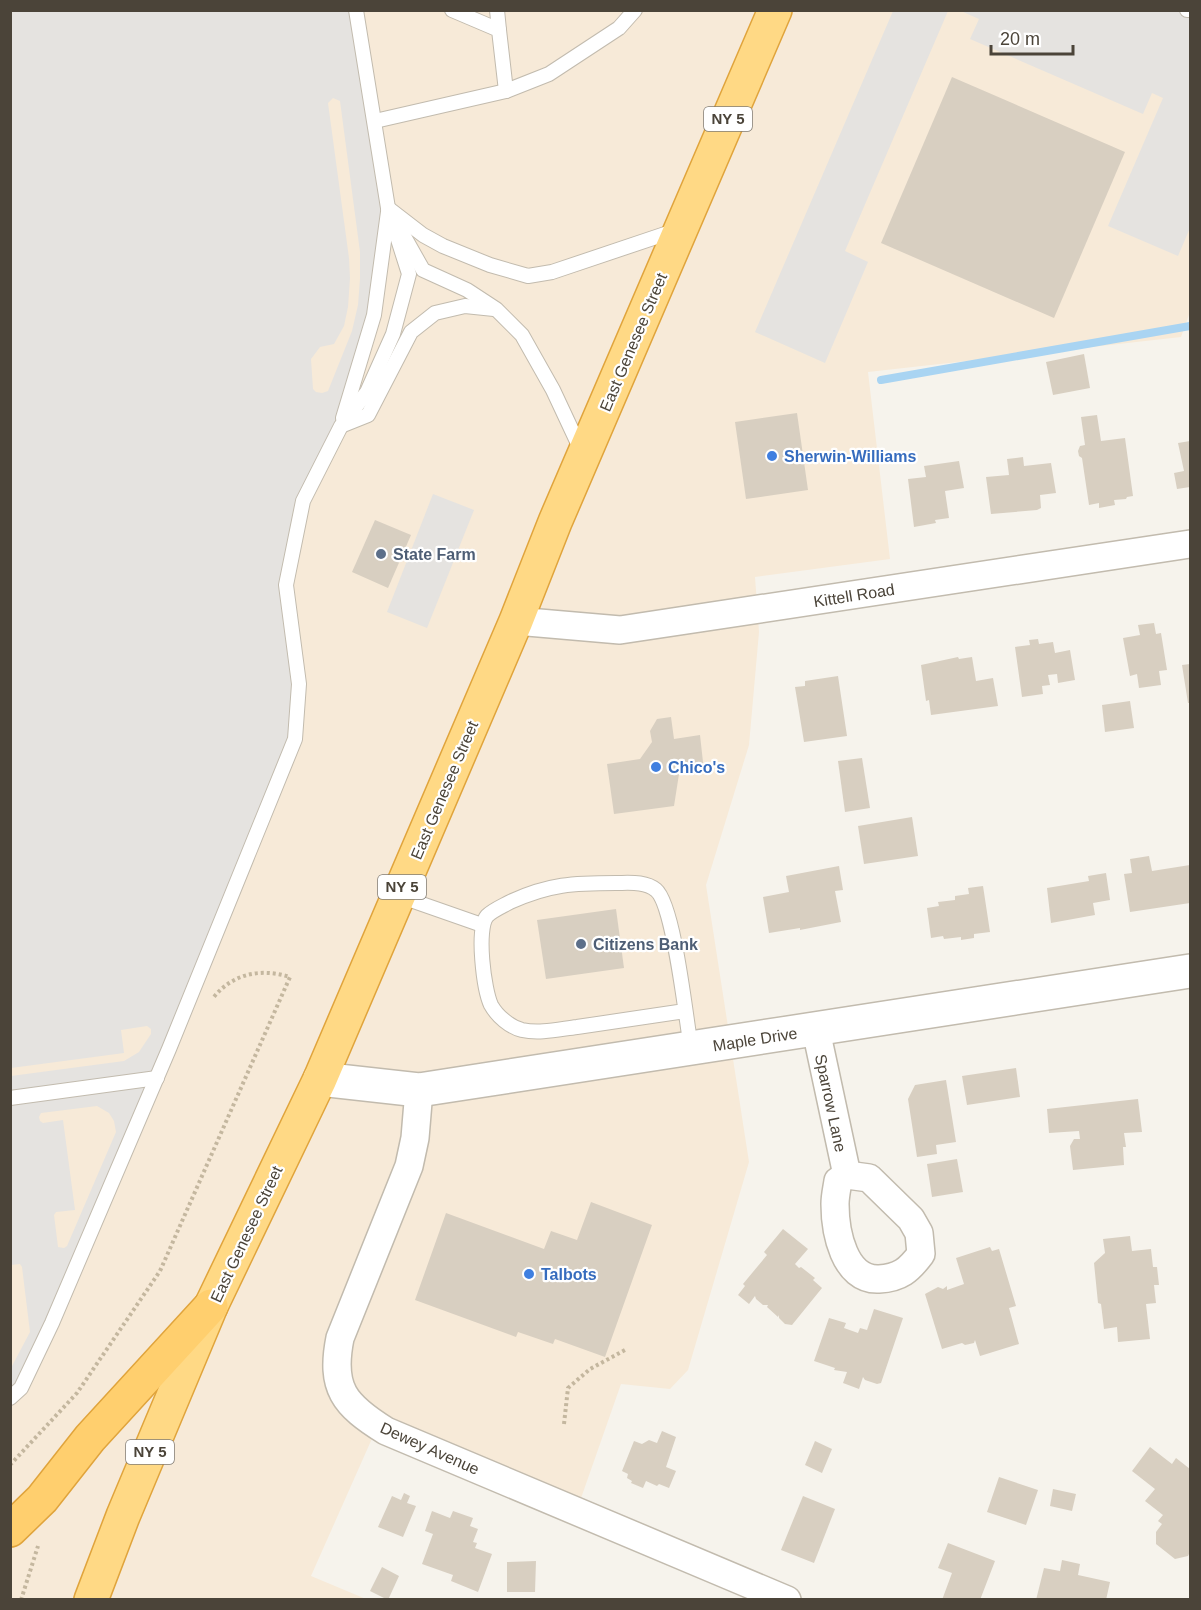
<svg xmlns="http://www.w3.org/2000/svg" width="1201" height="1610" font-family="Arial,sans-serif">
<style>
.commercial{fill:#f7ead8}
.parking{fill:#e5e3e0;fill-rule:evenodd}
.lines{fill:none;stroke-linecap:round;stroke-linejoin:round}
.stream{stroke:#a9d4f2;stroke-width:8}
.building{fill:#d8cfc1}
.service-casing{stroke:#c2bbae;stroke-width:16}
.minor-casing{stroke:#c2bbae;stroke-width:30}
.tertiary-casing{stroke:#c2bbae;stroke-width:36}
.trunk-casing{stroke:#e0a43c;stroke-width:36}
.motorway-casing{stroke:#e0a43c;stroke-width:36}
.path{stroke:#c4b79f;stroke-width:4;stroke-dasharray:3 3;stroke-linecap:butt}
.service{stroke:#fff;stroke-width:14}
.minor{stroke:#fff;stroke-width:27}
.tertiary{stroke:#fff;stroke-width:33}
.trunk{stroke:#ffd985;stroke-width:33}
.motorway{stroke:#ffcf6e;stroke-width:33}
.shop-dot{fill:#3f7fe0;stroke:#fff;stroke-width:2}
.service-dot{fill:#5c6f8a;stroke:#fff;stroke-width:2}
.labels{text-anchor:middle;stroke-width:4.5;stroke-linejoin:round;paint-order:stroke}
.shield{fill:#fff;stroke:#817c74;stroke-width:1.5}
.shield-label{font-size:15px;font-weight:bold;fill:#4b4439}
.street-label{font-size:16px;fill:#4b4439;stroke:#fff}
.shop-label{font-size:16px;font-weight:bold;fill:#366cbe;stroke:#fff;text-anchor:start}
.service-label{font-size:16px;font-weight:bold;fill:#4e5e75;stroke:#fff;text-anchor:start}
</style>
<rect width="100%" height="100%" fill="#f6f3ec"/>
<polygon class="commercial" points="10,11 1190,11 1190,312 1181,337 868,372 890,559 755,577 759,632 749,745 706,885 749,1162 688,1370 670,1389 621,1384 580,1501 382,1416 311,1576 366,1599 11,1599"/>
<g class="parking">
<path d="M 11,11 L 356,11 L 388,208 L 374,315 L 341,426 L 303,501 L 286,585 L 299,684 L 295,739 L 169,1049 L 11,1398 L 11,1368 L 30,1332 L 22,1267 L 20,1264 L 11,1265 L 11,1076 L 124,1061 L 139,1052 L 151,1034 L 151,1029 L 147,1026 L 121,1030 L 124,1053 L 11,1068 ZM 333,98 L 340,101 L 360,252 L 360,279 L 358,305 L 352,331 L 328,391 L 322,393 L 316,392 L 313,389 L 311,359 L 320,347 L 334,344 L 344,326 L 348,307 L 350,278 L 349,258 L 328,103 ZM 97,1106 L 109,1113 L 114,1121 L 116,1132 L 67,1246 L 64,1248 L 58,1247 L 54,1215 L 56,1212 L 75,1210 L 63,1120 L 43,1123 L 40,1121 L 39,1117 L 41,1113 Z"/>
<polygon points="893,11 948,11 845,251 868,262 825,363 755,332"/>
<polygon points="961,11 1190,11 1190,228 1178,256 1108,226 1163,98 1152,93 1143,114 970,39 979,19"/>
<polygon points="433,494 474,510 427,628 387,612"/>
</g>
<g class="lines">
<polyline class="stream" points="881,380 1190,326"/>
</g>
<g class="building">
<polygon points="952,77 1125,152 1054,318 881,243"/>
<polygon points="1084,354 1090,388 1053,395 1046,362"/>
<polygon points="797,413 808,490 746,499 735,422"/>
<polygon points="1097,415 1101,441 1125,438 1133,496 1127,497 1126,499 1114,500 1115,505 1099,508 1099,503 1089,505 1082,458 1079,456 1078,451 1080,446 1085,445 1081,417"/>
<polygon points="1190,441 1190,487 1177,489 1174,473 1184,471 1178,443"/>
<polygon points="1023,457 1024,466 1051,463 1056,493 1040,495 1041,508 1037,510 991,514 986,477 1009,475 1007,459"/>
<polygon points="959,461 964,488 945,491 949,518 935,520 936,523 914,527 908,479 926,477 924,466"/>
<polygon points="375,520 411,535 388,588 352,572"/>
<polygon points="1154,623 1156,634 1161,633 1167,670 1159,671 1161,685 1139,688 1137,674 1130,676 1123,638 1140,635 1138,625"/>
<polygon points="1038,639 1039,644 1053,642 1055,653 1070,650 1075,680 1058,683 1057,674 1048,675 1050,685 1042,686 1043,694 1022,697 1015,647 1030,645 1029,640"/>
<polygon points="958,657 959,659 972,657 976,681 993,678 998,706 931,715 929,700 926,701 921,665"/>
<polygon points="1190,664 1190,703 1188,703 1182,665"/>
<polygon points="838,676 847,736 804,742 795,687 805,686 805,681"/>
<polygon points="1130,701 1134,728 1105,732 1102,705"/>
<polygon points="671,717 674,739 700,735 704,771 679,774 674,806 614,814 607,764 640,759 652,742 650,731 657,719"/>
<polygon points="862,758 870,808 845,812 838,761"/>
<polygon points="912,817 918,856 864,864 858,826"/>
<polygon points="1149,856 1152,871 1190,865 1190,903 1130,912 1124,874 1132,873 1130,859"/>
<polygon points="839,866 843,890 835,891 841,922 800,930 800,928 769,933 763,897 789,892 786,876"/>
<polygon points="1106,873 1110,900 1093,903 1095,915 1051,923 1047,888 1089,881 1088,876"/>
<polygon points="983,886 990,932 974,934 974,938 961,940 961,937 944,939 943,936 931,938 927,908 939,906 938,902 955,900 955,896 969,894 968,888"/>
<polygon points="616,909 624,968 546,979 537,920"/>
<polygon points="1016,1068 1020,1097 967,1105 962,1076"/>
<polygon points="946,1080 956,1142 936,1145 937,1154 917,1157 908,1099 915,1085"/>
<polygon points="1138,1099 1142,1132 1124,1133 1126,1147 1123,1147 1124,1165 1073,1170 1070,1146 1074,1139 1080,1139 1079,1131 1049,1133 1047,1109"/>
<polygon points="957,1159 963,1192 932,1197 927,1164"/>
<polygon points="591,1202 652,1225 605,1357 555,1339 553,1344 518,1332 516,1337 415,1300 446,1213 544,1249 551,1231 577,1240"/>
<polygon points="783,1229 808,1249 795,1264 799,1268 801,1267 815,1278 813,1280 822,1288 792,1325 785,1324 779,1318 779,1315 778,1317 767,1307 768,1305 763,1305 756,1299 755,1296 749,1304 738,1295 745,1286 743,1284 767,1255 764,1252"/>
<polygon points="1130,1236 1132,1251 1151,1249 1153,1267 1157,1267 1159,1285 1154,1285 1156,1303 1146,1304 1150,1339 1118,1342 1117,1327 1104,1329 1101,1304 1098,1303 1094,1263 1105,1253 1103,1239"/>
<polygon points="990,1247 992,1251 999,1249 1016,1306 1009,1308 1019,1344 980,1356 975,1340 974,1343 965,1345 962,1343 942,1349 925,1294 938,1287 943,1289 947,1286 947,1290 964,1284 956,1258"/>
<polygon points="874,1309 903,1318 881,1383 877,1384 865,1380 863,1377 859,1389 843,1383 847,1372 834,1370 835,1368 814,1361 829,1318 846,1323 844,1328 858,1333 860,1328 867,1330"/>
<polygon points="662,1431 676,1437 666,1467 676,1471 669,1488 659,1484 657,1486 646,1481 643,1488 631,1483 632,1481 627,1478 628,1474 622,1471 634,1441 642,1444 649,1440 657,1443"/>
<polygon points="815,1441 832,1449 822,1473 805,1465"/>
<polygon points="1150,1447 1172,1464 1176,1458 1190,1469 1190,1552 1188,1556 1175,1559 1156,1544 1156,1532 1162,1524 1158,1521 1163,1515 1145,1501 1155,1489 1132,1471"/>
<polygon points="999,1477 1038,1490 1026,1525 987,1512"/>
<polygon points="1053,1489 1076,1494 1072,1511 1050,1506"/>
<polygon points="404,1493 410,1496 407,1503 416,1506 403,1537 378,1527 392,1496 401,1500"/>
<polygon points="803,1496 835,1509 814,1563 781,1550"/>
<polygon points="432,1511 450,1518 453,1511 473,1518 470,1526 478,1529 473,1542 477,1543 475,1548 492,1554 478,1592 451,1581 453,1575 422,1564 433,1534 425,1531"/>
<polygon points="948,1543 995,1561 980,1600 942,1600 952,1573 938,1568"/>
<polygon points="1062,1560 1080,1564 1078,1575 1110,1582 1106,1600 1036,1600 1044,1568 1060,1571"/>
<polygon points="536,1561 535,1592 507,1592 507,1562"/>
<polygon points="382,1567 399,1576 388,1600 370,1591"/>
</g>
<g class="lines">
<g class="service-casing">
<g id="service">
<polyline points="452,10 499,30 506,91"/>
<polyline points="497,10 499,30"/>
<polyline points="1187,10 1190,10"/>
<polyline points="375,121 506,91 549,74 619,28 635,10"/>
<polyline points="388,208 423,235 443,246 490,265 528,276 552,272 677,230"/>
<polyline points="401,231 423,270 467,290 496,309 522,335 553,390 582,452"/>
<polyline points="343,418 374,315 388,212"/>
<polyline points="343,425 368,415 411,332 435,313 465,306 494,309"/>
<polyline points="399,896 482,925"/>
<path d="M 685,1011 C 649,1016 613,1022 577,1027 C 560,1029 540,1034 522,1030 C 510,1027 497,1016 491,1005 C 484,990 476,929 487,916 C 493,910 503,906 510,902 C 549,884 574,883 616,883 C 629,883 645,881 656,890 C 674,905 686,1019 691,1048"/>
<polyline points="10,1098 157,1078"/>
<polyline points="10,1398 21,1388 52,1323 169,1049 295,739 299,684 286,585 303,501 341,426 367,392 393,334 409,274 388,208 356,10"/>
</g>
</g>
<g class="minor-casing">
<g id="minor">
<polyline points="516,621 620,630 1190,544"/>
<polyline points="816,1030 847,1175"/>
<path d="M 419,1090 L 415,1138 L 409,1166 L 340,1338 C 330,1388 344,1405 386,1431 L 787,1600"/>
<path d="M 847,1175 L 869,1178 L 911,1219 L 919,1233 L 921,1254 C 909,1270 900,1278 879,1279 C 844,1281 835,1231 835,1204 C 835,1196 837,1188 838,1181 Z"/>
</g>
</g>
<g class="tertiary-casing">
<polyline id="tertiary" points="320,1079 419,1090 1190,971"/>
</g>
<g class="trunk-casing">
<polyline id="trunk" points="91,1600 123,1516 211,1306 320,1079 516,621 555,522 775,10"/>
</g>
<g class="motorway-casing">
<polyline id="motorway" points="10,1530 42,1499 90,1438 211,1306"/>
</g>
<g class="path">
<polyline points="564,1424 568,1388 590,1369 625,1350"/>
<path d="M 10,1465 L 77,1393 L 160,1271 L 290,977 C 261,968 233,973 213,998"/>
<polyline points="21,1600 38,1546"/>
</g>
<use href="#service" class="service"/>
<use href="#minor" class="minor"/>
<use href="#tertiary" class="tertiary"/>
<use href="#trunk" class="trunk"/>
<use href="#motorway" class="motorway"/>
</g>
<g class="shop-dot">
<circle cx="772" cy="456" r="6"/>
<circle cx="656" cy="767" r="6"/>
<circle cx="529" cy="1274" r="6"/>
</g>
<g class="service-dot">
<circle cx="381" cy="554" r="6"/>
<circle cx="581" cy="944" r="6"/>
</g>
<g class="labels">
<g class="shield">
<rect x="704" y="107" width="48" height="24" rx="4.5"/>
<rect x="378" y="875" width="48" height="24" rx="4.5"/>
<rect x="126" y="1440" width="48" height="24" rx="4.5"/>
</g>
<g class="shield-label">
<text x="728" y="124">NY 5</text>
<text x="402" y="892">NY 5</text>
<text x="150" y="1457">NY 5</text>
</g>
<g class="street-label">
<text transform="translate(633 342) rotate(-67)" y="6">East Genesee Street</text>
<text transform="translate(854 595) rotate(-9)" y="6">Kittell Road</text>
<text transform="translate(444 790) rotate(-67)" y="6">East Genesee Street</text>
<text transform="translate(755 1039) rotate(-9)" y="6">Maple Drive</text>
<text transform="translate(831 1103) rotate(78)" y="6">Sparrow Lane</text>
<text transform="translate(246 1234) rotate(-65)" y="6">East Genesee Street</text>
<text transform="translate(430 1448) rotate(24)" y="6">Dewey Avenue</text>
</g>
<g class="shop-label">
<text x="784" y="462">Sherwin-Williams</text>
<text x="668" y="773">Chico's</text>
<text x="541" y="1280">Talbots</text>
</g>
<g class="service-label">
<text x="393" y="560">State Farm</text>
<text x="593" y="950">Citizens Bank</text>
</g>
</g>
<rect width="1201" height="1610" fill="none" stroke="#4b4439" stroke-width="24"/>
<path d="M991 45v9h82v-9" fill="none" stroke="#4b4439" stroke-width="3"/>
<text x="1000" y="45" font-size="18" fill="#4b4439" stroke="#ffffff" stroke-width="4.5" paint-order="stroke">20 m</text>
</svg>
